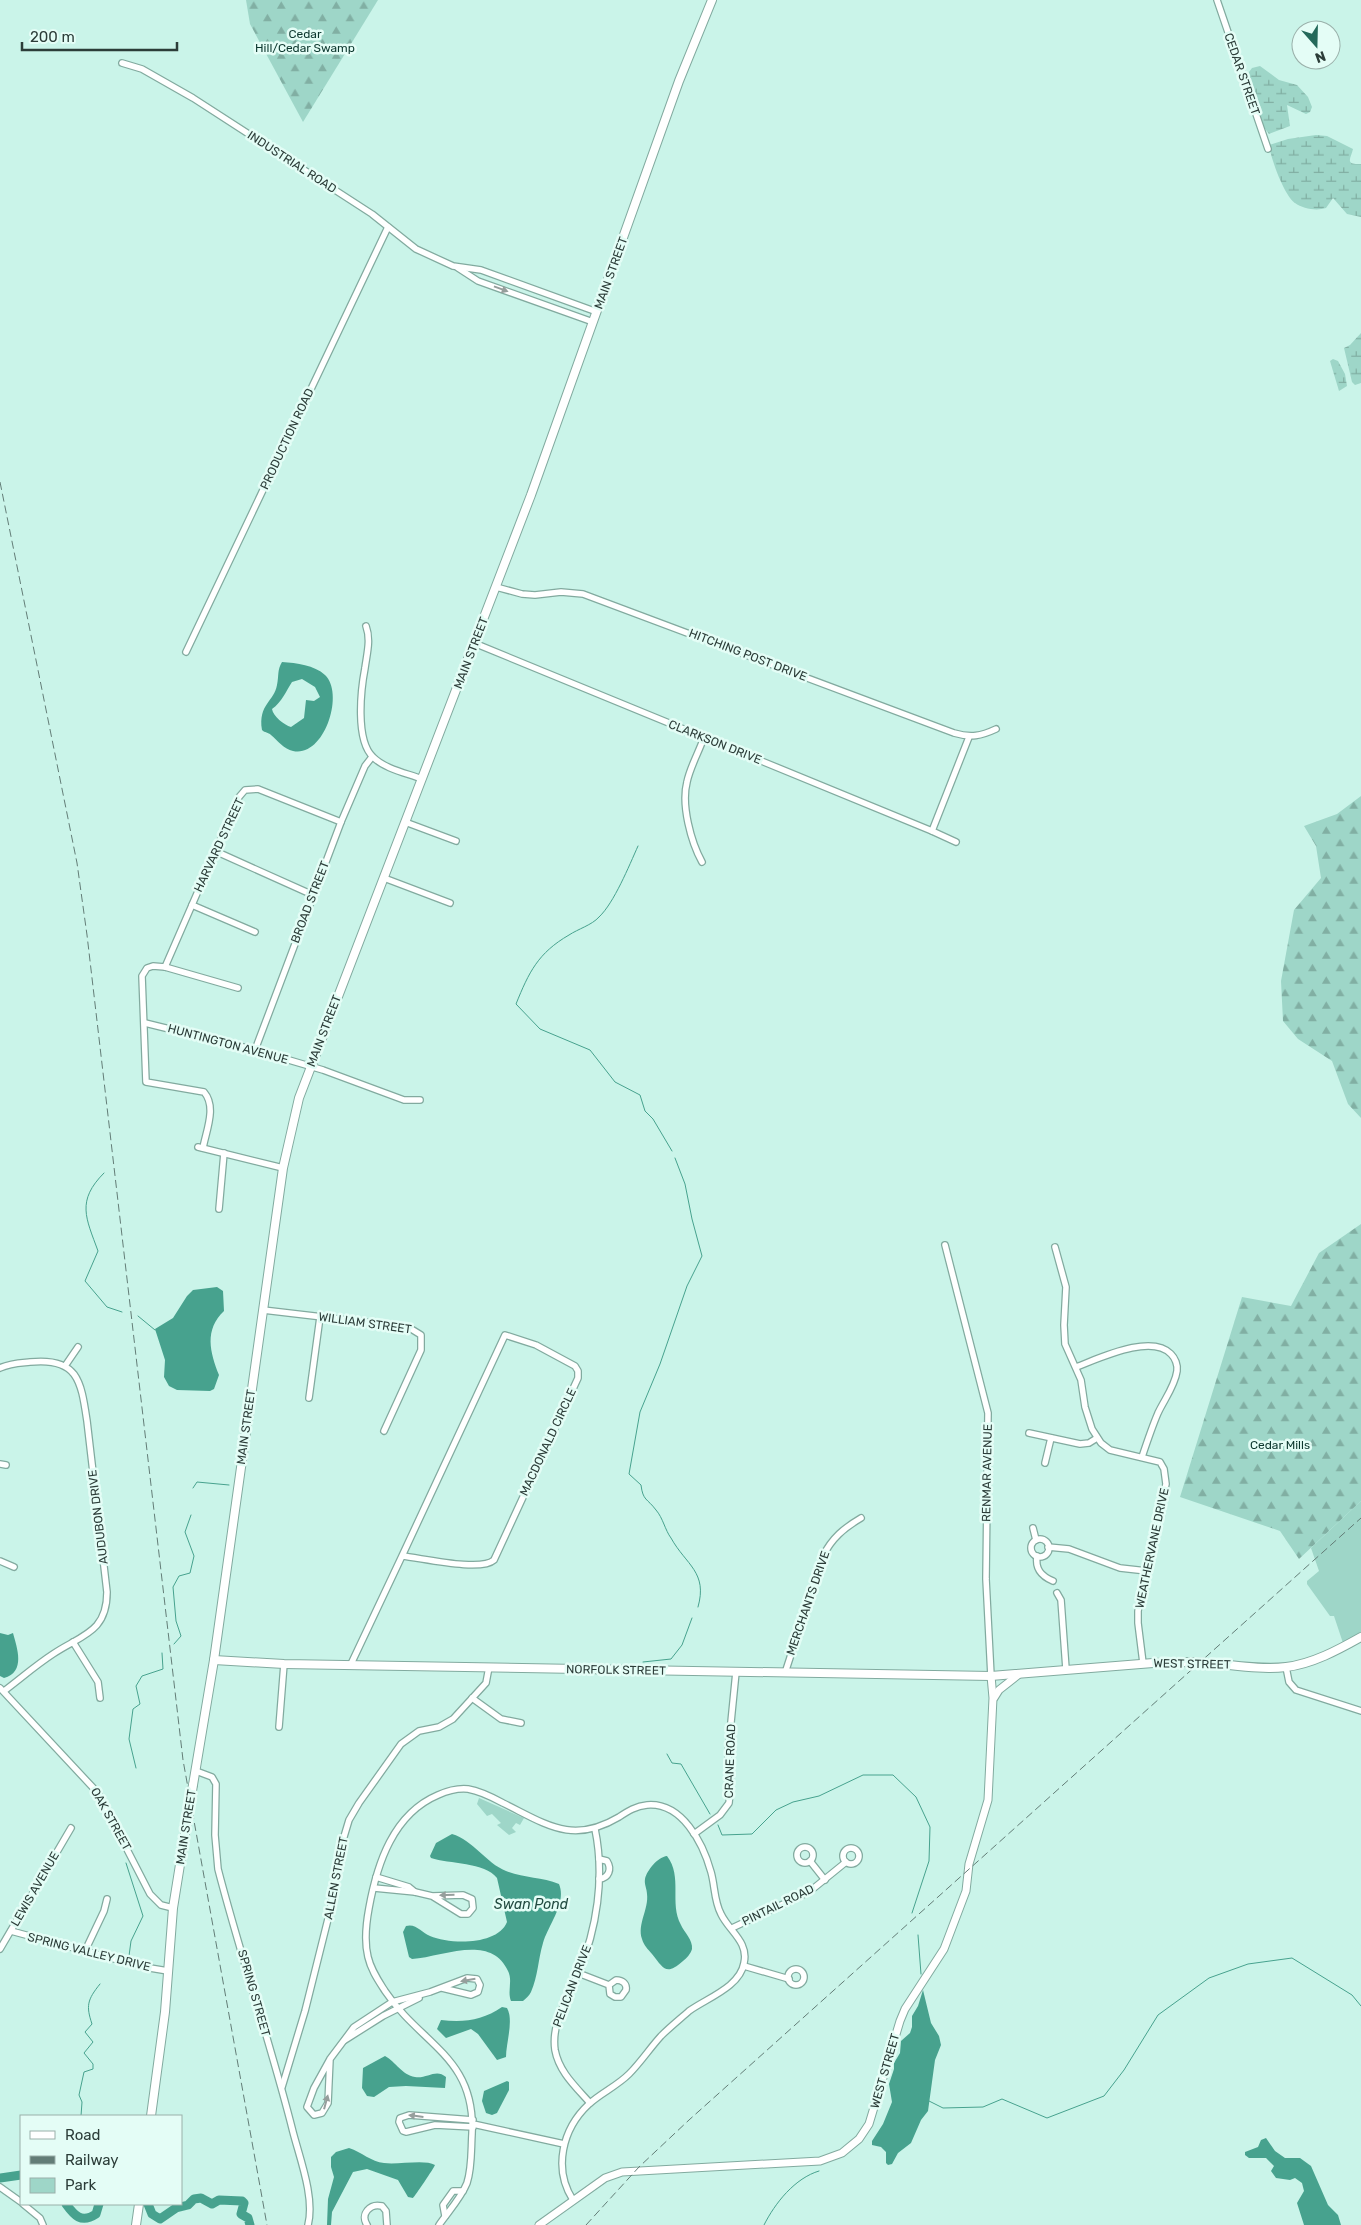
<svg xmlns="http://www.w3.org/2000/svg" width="1361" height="2225" font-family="Rubik,sans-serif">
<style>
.green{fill:#9ed6c8}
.forest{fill:url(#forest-firs)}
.wetland{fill:url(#wetland-marsh)}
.water{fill:#47a28e;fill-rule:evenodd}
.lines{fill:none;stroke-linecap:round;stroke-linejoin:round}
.stream{stroke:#47a28e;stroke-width:1}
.river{stroke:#47a28e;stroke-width:9}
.minor-casing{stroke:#82aa9f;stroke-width:8}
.tertiary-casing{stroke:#82aa9f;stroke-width:9}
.secondary-casing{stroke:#82aa9f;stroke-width:10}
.minor{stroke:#fff;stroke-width:5.5}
.tertiary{stroke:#fff;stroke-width:7}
.secondary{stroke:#fff;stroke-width:8}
.rail{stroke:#637d77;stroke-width:1;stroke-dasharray:8 4;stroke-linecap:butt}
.secondary-bridge-casing{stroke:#82aa9f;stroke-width:10;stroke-linecap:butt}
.secondary-bridge{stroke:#fff;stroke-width:8}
.oneway{fill:#969e9c}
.labels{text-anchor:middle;stroke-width:5;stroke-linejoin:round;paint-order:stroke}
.park-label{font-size:12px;fill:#0c372e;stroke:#e4fdf6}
.street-label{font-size:12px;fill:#2c3d39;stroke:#e4fdf6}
.water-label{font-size:14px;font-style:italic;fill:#224b41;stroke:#e4fdf6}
</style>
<defs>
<pattern id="forest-firs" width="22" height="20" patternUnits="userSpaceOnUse" patternTransform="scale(1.25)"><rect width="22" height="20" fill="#9ed6c8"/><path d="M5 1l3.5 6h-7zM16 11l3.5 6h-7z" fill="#81afa3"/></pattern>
<pattern id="wetland-marsh" width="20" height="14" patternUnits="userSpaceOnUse" patternTransform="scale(1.25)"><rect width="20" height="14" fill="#9ed6c8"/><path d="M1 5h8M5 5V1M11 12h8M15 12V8" fill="none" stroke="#81afa3"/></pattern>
</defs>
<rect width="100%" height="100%" fill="#caf4e9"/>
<g class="green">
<polygon points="1361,1501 1361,1632 1343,1643 1334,1616 1330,1616 1307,1584 1307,1581 1319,1571 1311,1548"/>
<polygon points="479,1798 524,1818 520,1825 516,1823 512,1828 516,1832 509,1835 497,1825 501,1823 492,1814 487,1816 477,1804"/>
</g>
<g class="forest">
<polygon points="246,0 378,0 303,122 250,24"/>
<polygon points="1361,796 1361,1118 1348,1104 1332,1061 1298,1039 1283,1021 1281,981 1294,910 1321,878 1316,846 1304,826 1337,814"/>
<polygon points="1361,1224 1361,1501 1299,1559 1280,1531 1180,1497 1242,1297 1291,1306 1319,1253"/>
</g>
<g class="wetland">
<polygon points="1260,66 1279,80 1297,85 1308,97 1312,107 1310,112 1306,114 1287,105 1290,126 1269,134 1260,122 1246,76 1252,68"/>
<path d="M 1316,135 L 1327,136 L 1353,149 C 1351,158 1344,165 1361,164 L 1361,217 L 1347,214 L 1333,198 L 1326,208 C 1317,211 1303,209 1295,203 C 1284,195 1271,159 1269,145 L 1288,139 Z"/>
<polygon points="1361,333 1361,383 1355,385 1352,382 1344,348 1350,345"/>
<polygon points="1333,359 1338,361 1345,374 1347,386 1339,391 1330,361"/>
</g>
<g class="water">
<path d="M 282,662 C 297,663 314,665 325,675 C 345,694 324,758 293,751 C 284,749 278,741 271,735 C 268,732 265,733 262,730 C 258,704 274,702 277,685 C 279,676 277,670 282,662 ZM 302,679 L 315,687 L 320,697 L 314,701 L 306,700 L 304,718 L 291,727 C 284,725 273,716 272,709 C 282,702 286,691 292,682 Z"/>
<path d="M 217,1287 L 223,1291 L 224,1311 C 204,1330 210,1352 219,1375 L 214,1389 L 210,1391 L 177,1390 L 169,1386 L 164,1377 L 165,1360 L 155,1329 L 173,1318 L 187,1296 L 193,1290 Z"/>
<path d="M 0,1633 L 8,1635 L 13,1633 C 17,1648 26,1672 4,1678 L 0,1676 Z"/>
<path d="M 452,1834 C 473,1840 486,1863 506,1871 C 523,1878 542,1877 559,1884 C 567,1903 548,1925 543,1943 C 538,1960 538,1976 531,1992 C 529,1996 526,1998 523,2001 L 511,2001 C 507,1991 513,1981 508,1971 C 491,1933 442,1957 412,1959 L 409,1957 L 403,1932 L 406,1926 C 416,1923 422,1933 430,1936 C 451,1945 498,1945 507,1922 L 497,1878 C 485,1862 449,1864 431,1858 L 430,1856 L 436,1843 Z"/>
<path d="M 667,1856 C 683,1877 669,1903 681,1925 C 684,1932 693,1940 692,1949 C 691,1953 687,1958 683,1961 C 666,1976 664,1969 652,1954 C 648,1949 644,1946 642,1939 C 637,1924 649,1909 647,1894 C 647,1889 644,1884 645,1879 C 647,1870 658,1857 667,1856 Z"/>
<polygon points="923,1990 931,2023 939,2036 941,2045 935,2060 928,2111 921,2120 911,2143 898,2153 892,2164 888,2165 886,2163 886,2152 881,2147 872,2145 872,2141 883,2124 892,2102 889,2084 894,2069 894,2063 900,2053 901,2041 910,2033 912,2027 912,2016 918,2006"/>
<path d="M 502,2007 L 507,2008 C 514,2020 506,2043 506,2057 L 497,2060 L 478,2034 L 471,2029 L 446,2038 L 437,2029 L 441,2020 C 464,2023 483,2020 502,2007 Z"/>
<path d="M 385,2056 C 396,2062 402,2075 415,2077 C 427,2079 436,2068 446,2077 L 445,2088 L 406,2086 L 389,2087 L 374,2097 L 367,2096 L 362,2088 L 363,2068 Z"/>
<polygon points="507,2081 509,2082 509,2090 497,2113 492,2115 486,2113 482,2101 484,2091"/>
<polygon points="1266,2138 1275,2151 1285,2158 1300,2158 1311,2166 1328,2205 1338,2215 1341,2225 1304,2225 1297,2203 1304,2191 1302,2183 1295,2178 1290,2180 1276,2178 1271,2171 1274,2166 1266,2158 1249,2158 1245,2155 1245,2152 1258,2147 1261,2140"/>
<path d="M 349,2148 C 362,2152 371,2162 384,2163 C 398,2165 425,2159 435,2165 C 434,2168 415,2196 413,2198 L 408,2197 L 398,2180 L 367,2169 L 353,2172 L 332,2212 L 331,2225 L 327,2225 L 328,2199 L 334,2177 L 331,2167 L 331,2157 L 336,2152 Z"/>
</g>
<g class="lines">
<g class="stream">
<path d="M 638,846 C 629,866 614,903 599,917 C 592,925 578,929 569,935 C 538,953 529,972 516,1004 L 540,1029 L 590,1050 L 615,1082 L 640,1095 L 645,1111 L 653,1119 L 672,1151"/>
<path d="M 675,1158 L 685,1184 L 692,1219 L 702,1256 L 687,1286 L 660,1364 L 640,1412 L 629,1474 L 641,1485 C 643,1501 647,1498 656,1510 C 663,1518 665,1530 671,1538 C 686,1565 708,1572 698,1607"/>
<path d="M 104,1173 C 76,1201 86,1218 98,1251 L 85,1281 L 107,1307 L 122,1312"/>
<polyline points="138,1316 155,1330"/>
<polyline points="193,1488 197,1482 229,1485"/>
<polyline points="174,1644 181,1636 176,1621 173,1587 179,1576 190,1573 194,1556 185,1532 191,1515"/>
<polyline points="643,1662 671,1659 682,1645 692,1618"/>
<polyline points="667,1754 672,1763 681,1764 710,1814"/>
<polyline points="136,1768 129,1739 133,1709 140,1704 136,1686 142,1676 163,1669 162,1653"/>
<polyline points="718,1825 722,1835 752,1834 776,1810 793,1802 819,1796 863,1775 893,1775 916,1797 930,1827 929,1861 912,1913"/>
<polyline points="126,1863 143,1916 131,1941 129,1956"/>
<polyline points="918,1935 921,1974"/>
<polyline points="929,2101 943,2108 983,2107 1002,2099 1047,2118 1104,2096 1124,2070 1158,2015 1209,1978 1248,1964 1292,1958 1352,1995 1361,2006"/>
<path d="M 81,2116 L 82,2102 L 79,2095 L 84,2072 L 93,2069 L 93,2064 L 84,2053 L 93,2042 L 85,2032 L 92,2024 C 86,2006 87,2000 100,1984"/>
<path d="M 764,2225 C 775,2203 795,2178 819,2171"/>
</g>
<g class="river">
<polyline points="0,2178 21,2175"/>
<path d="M 66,2204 C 74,2215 81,2224 96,2214 L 99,2204"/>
<polyline points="148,2204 152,2214 160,2219 176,2208 188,2205 194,2199 201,2198 212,2204 219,2200 242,2201 244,2203 241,2214 248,2218 250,2225"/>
</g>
<g class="minor-casing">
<g id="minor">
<polyline points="1217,0 1268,149"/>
<polyline points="122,63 142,69 193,98 372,214 416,249 453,266 481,270 597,312"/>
<polyline points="458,268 478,281 593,322"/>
<path d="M 496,587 L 522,594 L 535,595 L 561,592 L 583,594 L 954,733 C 971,738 981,736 996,729"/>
<path d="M 366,626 C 371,640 367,653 365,668 C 361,689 355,740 373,757 C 385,769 406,773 422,779"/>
<polyline points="474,643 932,831 956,842"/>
<polyline points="186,652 388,227"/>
<polyline points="405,822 456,841"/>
<polyline points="932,831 969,737"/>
<polyline points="215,851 313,895"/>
<path d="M 702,862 C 691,842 681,805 687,782 C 690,767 699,752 704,737"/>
<polyline points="384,878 450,903"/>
<polyline points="192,905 255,932"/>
<polyline points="165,967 239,797 245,790 258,789 341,822"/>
<polyline points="145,1023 255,1050 323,1070 404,1100 420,1100"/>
<polyline points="255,1050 341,822 365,766 372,757"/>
<polyline points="198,1147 283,1168"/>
<path d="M 203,1148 C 206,1131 217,1107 204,1092 L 146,1082 L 142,976 L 147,968 L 153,966 L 165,967 L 238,988"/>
<polyline points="219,1209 224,1153"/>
<polyline points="945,1245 988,1413 986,1579 991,1676"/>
<polyline points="1055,1247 1066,1287 1064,1325 1065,1344 1081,1380 1085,1407 1092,1429 1101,1443 1110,1450 1160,1462 1164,1469 1166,1484 1138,1611 1138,1623 1143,1663"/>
<polyline points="263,1310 408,1327 421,1335 421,1350 384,1431"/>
<polyline points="65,1366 78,1347"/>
<path d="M 1076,1367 C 1098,1359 1151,1333 1171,1354 C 1175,1358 1178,1365 1177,1371 C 1175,1386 1164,1400 1158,1413 C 1152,1427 1147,1442 1142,1457"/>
<path d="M 0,1368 C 10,1363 19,1363 30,1362 C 78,1357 81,1381 87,1421 L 107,1592 C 107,1633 81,1635 53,1654 C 36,1665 20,1679 4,1691"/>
<polyline points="309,1398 320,1317"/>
<polyline points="1029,1433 1080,1444 1089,1443 1097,1438"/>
<polyline points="1045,1463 1051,1438"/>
<polyline points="0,1464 6,1465"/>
<polyline points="1033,1528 1036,1540"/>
<circle cx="1040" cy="1548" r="9"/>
<polyline points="1048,1547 1069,1549 1120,1568 1147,1571"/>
<path d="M 1037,1556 C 1035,1569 1041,1576 1053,1581"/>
<polyline points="0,1561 14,1567"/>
<polyline points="1057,1593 1061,1600 1066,1669"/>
<polyline points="73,1642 98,1682 100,1698"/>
<path d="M 351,1664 L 402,1556 C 422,1558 481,1572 494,1560 L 578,1378 L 578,1371 L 575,1366 L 536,1345 L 505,1335 L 402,1556"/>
<polyline points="1286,1667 1289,1682 1296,1690 1361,1711"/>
<path d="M 785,1673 L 823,1556 C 832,1538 844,1528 861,1518"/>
<polyline points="0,1688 98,1793 150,1894 161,1905 173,1908"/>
<polyline points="472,1698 501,1719 521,1723"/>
<polyline points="279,1727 284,1664"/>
<path d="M 196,1771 L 212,1777 L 216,1784 L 215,1835 L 218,1869 C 241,1958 271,2044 293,2132 C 300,2159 315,2198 308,2225"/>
<polyline points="694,1834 720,1815 729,1803 730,1792 728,1752 736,1672"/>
<circle cx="805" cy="1855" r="8"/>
<circle cx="851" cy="1856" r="8"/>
<path d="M 599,1859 L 607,1861 C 612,1869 609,1878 599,1879"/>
<polyline points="810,1861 825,1880"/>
<polyline points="376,1877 409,1887 415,1892"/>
<polyline points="374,1888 415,1892 432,1896 463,1895 472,1899 473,1908 468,1914 461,1914 432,1896"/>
<polyline points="732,1928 809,1892 846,1862"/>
<polyline points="11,1931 144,1967 168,1971"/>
<polyline points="0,1949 71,1828"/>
<polyline points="85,1951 104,1911 107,1899"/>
<polyline points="744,1966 789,1979"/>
<circle cx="796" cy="1977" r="8"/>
<path d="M 578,1973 L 609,1985 L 610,1994 L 615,1997 L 621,1997 L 626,1990 C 627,1984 623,1980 616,1980 L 609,1985"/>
<polyline points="345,2040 383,2016 419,1998"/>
<polyline points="330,2059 328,2103 322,2113 314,2115 307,2107 314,2088 330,2059 354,2027 392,2002 430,1992 467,1978 477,1979 480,1985 478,1992 471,1995 442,1988"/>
<polyline points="282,2087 305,2011 330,1911 343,1840 349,1820 359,1803 401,1744 419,1731 439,1727 453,1719 486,1683 489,1667"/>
<path d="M 590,2103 C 576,2087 559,2072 555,2050 C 551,2022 568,1998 578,1974 C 597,1929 605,1877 595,1829"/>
<polyline points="473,2124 564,2144"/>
<polyline points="473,2127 435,2125 406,2132 403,2131 399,2122 400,2118 409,2115 473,2120"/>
<polyline points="0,2187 21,2202"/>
<polyline points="23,2204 40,2218 43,2225"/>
<polyline points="445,2216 443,2205 453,2191 463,2191"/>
<path d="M 367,2225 C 360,2214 370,2203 382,2206 L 386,2211 L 387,2225"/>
<path d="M 439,2225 C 448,2212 461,2198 467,2183 C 472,2168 471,2150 472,2134 C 476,2057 421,2045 385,1991 C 378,1980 371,1970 368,1957 C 364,1941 366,1924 369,1908 C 377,1864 393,1814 438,1795 C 447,1791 458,1788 468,1789 C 480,1791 492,1797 503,1803 C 546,1824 572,1845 619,1817 C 628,1811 636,1806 647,1805 C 682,1802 703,1843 711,1872 C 715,1886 714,1901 721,1914 C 729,1931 749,1942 744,1963 C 740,1987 707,1998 689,2011 C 680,2019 670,2027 661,2036 C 650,2048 641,2062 629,2074 C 617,2086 601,2093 589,2104 C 562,2129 553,2169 573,2200"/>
</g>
</g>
<g class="tertiary-casing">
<g id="tertiary">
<polyline points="994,1698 999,1690 1018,1675"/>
<polyline points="539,2225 605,2178 622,2172 820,2161 842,2153 859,2139 869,2124 900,2021 905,2009 944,1949 966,1891 969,1864 988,1800 993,1698 991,1676"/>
</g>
</g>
<g class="secondary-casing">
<g id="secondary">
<polyline points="214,1660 284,1664 991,1676 1153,1663 1192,1662"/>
<path d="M 1208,1663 C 1234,1665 1260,1670 1286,1667 C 1312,1664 1338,1650 1361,1637"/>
<polyline points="193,1785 214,1660 283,1168 299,1098 531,495 679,81 712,0"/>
<polyline points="151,2116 165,2012 173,1908 188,1815"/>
<polyline points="136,2225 139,2204"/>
</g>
</g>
<use href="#minor" class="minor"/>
<use href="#tertiary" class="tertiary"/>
<use href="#secondary" class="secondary"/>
<g class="rail">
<polyline points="0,482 77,863 87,935 183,1760 267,2225"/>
<polyline points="586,2225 639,2167 689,2120 1361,1518"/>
</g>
<g class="secondary-bridge-casing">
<g id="secondary-bridge">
<polyline points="1192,1662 1208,1663"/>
<polyline points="188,1815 193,1785"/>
</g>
</g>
<use href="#secondary-bridge" class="secondary-bridge"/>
</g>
<defs><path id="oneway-solid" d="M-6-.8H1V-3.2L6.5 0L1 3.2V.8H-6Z" transform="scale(1.25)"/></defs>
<g class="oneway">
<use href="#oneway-solid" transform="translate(501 289) rotate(20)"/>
<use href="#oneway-solid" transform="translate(447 1895) rotate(178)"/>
<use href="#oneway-solid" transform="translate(468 1980) rotate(170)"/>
<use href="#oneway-solid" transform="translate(326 2102) rotate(-75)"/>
<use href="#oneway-solid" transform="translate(416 2116) rotate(-173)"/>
</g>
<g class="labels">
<g class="park-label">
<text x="305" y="38">Cedar<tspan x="305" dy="14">Hill/Cedar Swamp</tspan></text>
<text x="1280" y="1449">Cedar Mills</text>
</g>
<g class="street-label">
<text transform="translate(1242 74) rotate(71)" y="4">CEDAR STREET</text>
<text transform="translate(292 162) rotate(33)" y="4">INDUSTRIAL ROAD</text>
<text transform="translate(611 273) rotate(-70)" y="4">MAIN STREET</text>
<text transform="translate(287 439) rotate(-65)" y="4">PRODUCTION ROAD</text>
<text transform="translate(471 653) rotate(-69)" y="4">MAIN STREET</text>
<text transform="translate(748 655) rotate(21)" y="4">HITCHING POST DRIVE</text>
<text transform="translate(715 742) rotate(22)" y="4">CLARKSON DRIVE</text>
<text transform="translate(219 845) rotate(-65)" y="4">HARVARD STREET</text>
<text transform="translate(310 902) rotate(-69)" y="4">BROAD STREET</text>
<text transform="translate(324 1031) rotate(-69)" y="4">MAIN STREET</text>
<text transform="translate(228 1044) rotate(15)" y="4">HUNTINGTON AVENUE</text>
<text transform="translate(365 1323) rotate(8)" y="4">WILLIAM STREET</text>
<text transform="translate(246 1427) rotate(-82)" y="4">MAIN STREET</text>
<text transform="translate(548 1442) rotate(-65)" y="4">MACDONALD CIRCLE</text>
<text transform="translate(987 1473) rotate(-89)" y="4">RENMAR AVENUE</text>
<text transform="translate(98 1517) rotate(-97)" y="4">AUDUBON DRIVE</text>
<text transform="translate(1152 1548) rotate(-78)" y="4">WEATHERVANE DRIVE</text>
<text transform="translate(808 1603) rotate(-71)" y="4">MERCHANTS DRIVE</text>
<text transform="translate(1192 1664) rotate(1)" y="4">WEST STREET</text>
<text transform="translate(616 1670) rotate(1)" y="4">NORFOLK STREET</text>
<text transform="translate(730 1761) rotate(-88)" y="4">CRANE ROAD</text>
<text transform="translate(111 1819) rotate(61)" y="4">OAK STREET</text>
<text transform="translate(186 1827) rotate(-81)" y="4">MAIN STREET</text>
<text transform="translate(336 1878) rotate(-79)" y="4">ALLEN STREET</text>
<text transform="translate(35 1889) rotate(-60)" y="4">LEWIS AVENUE</text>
<text transform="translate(778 1905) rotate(-26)" y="4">PINTAIL ROAD</text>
<text transform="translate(89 1952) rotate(14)" y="4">SPRING VALLEY DRIVE</text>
<text transform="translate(572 1986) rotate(-69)" y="4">PELICAN DRIVE</text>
<text transform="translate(254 1993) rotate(74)" y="4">SPRING STREET</text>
<text transform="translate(885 2071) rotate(-74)" y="4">WEST STREET</text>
</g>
<g class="water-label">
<text x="531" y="1909">Swan Pond</text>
</g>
</g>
<rect x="20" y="2115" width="162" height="90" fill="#e4fdf6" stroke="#9ab0aa"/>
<rect x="30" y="2131" width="25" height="8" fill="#ffffff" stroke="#9ab0aa"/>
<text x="65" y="2140" font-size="15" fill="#2c3d39">Road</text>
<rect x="30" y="2156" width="25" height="8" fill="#637d77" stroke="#9ab0aa"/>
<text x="65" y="2165" font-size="15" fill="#2c3d39">Railway</text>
<rect x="30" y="2178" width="25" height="15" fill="#9ed6c8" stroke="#9ab0aa"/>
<text x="65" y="2190" font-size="15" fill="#2c3d39">Park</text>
<g transform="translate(1316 45) rotate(160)"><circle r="24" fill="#e4fdf6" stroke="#9ab0aa"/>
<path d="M0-4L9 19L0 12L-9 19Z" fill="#24695a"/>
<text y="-8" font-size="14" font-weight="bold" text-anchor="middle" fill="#2c3d39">N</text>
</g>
<path d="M22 42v8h155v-8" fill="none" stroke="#2c3d39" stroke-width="2.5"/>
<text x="30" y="42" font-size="15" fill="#2c3d39" stroke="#e4fdf6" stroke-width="4" paint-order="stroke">200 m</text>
</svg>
